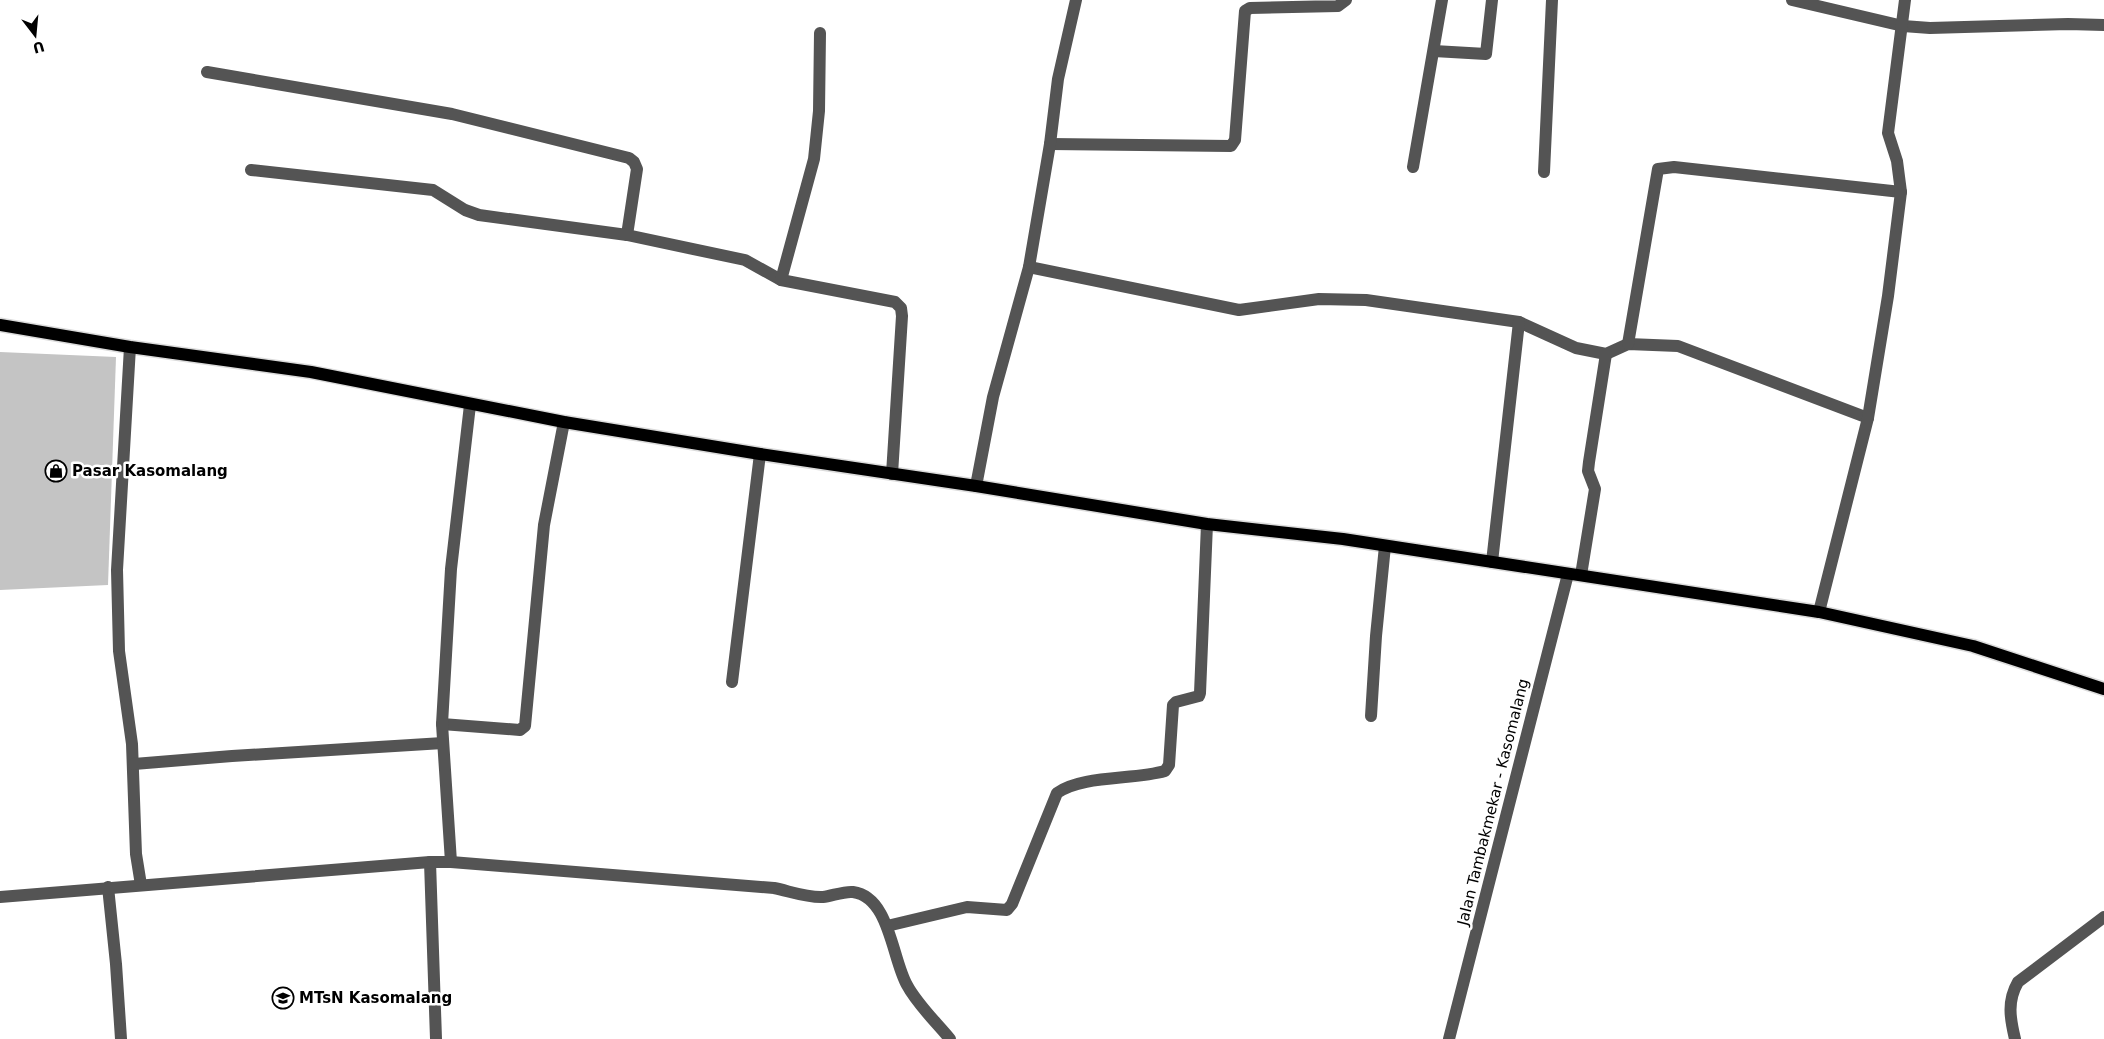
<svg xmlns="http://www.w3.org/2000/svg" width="2104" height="1039" font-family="'DejaVu Sans',sans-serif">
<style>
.building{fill:#c4c4c4}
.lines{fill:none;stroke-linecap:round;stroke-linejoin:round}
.major-casing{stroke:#dbdbdb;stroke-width:15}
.minor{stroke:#545454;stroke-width:12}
.major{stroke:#000;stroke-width:12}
.labels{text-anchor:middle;stroke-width:5;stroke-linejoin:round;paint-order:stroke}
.poi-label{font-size:15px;font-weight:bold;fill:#000;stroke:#fff;text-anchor:start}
.street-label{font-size:15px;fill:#000;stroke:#fff}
</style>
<rect width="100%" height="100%" fill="#fff"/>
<polygon class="building" points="0,352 116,357 108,585 0,590"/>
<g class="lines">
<g class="major-casing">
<polyline id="major" points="0,325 130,347 311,372 564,422 760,454 976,486 1207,524 1343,539 1819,612 1973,646 2104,689"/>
</g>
<g class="minor">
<polyline points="1792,0 1903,26 1930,28 2068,24 2104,25"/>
<polyline points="1434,51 1486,54 1492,0"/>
<polyline points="207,72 452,114 629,158 634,162 637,169 627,235"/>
<polyline points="1050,144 1231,146 1235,140 1245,11 1250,8 1338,6 1346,0"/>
<polyline points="1413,167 1442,0"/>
<polyline points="251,170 433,190 465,210 479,215 627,235 745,260 781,280 895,302 901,308 902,316 892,474"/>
<polyline points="1544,172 1552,0"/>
<polyline points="1029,267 1239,310 1319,299 1366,300 1519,322 1576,348 1606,354 1628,344 1678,346 1868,418"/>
<polyline points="781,280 814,159 819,111 820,33"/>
<polyline points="1628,344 1658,169 1674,167 1901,192"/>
<polyline points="130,347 117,570 119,651 132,744 136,854 141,885"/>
<polyline points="976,486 993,397 1029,267 1050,144 1058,79 1076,0"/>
<polyline points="1492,562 1519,322"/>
<polyline points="1581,575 1595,489 1588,471 1589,462 1606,354"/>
<polyline points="1819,612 1868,418 1888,296 1901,192 1897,161 1888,133 1905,0"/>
<polyline points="732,682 760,454"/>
<polyline points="1371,716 1376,636 1385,546"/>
<polyline points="442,724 520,730 525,726 544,525 564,422"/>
<polyline points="134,764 232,756 443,743"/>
<polyline points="430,862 436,1039"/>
<polyline points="451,862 442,724 451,569 470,405"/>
<polyline points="108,887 116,964 121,1039"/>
<path d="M 0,897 L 430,862 L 451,862 L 774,888 C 789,891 808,898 823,897 C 832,896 844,891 853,892 C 890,897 892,959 907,985 C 917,1004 936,1022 950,1039"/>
<path d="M 887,926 L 967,907 L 1007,910 L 1012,904 L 1057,793 C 1082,775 1134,780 1165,771 L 1169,765 L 1173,705 L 1176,702 L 1199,696 L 1200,693 L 1207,524"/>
<polyline points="1449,1039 1568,574"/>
<path d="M 2015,1039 C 2010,1018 2007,1001 2018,982 L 2104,917"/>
</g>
<use href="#major" class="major"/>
</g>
<defs>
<g id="shop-ring" transform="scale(1.125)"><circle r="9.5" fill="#fff" stroke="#000" stroke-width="1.5"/><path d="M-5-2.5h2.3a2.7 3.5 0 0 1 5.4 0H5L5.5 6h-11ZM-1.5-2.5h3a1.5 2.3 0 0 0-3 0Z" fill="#000"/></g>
<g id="school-ring" transform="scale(1.125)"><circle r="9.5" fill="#fff" stroke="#000" stroke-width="1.5"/><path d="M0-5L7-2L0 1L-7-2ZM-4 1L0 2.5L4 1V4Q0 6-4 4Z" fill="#000"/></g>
</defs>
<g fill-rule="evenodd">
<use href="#shop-ring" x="56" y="471"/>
<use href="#school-ring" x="283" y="998"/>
</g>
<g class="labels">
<g class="poi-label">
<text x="72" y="476">Pasar Kasomalang</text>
<text x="299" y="1003">MTsN Kasomalang</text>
</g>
<g class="street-label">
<text transform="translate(1493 802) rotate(-76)" y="5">Jalan Tambakmekar - Kasomalang</text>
</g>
</g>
<g transform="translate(35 35) rotate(164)" stroke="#ffffff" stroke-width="4" paint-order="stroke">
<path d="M0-4L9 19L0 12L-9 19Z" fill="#000000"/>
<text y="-8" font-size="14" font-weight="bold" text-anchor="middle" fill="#000000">U</text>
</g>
</svg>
